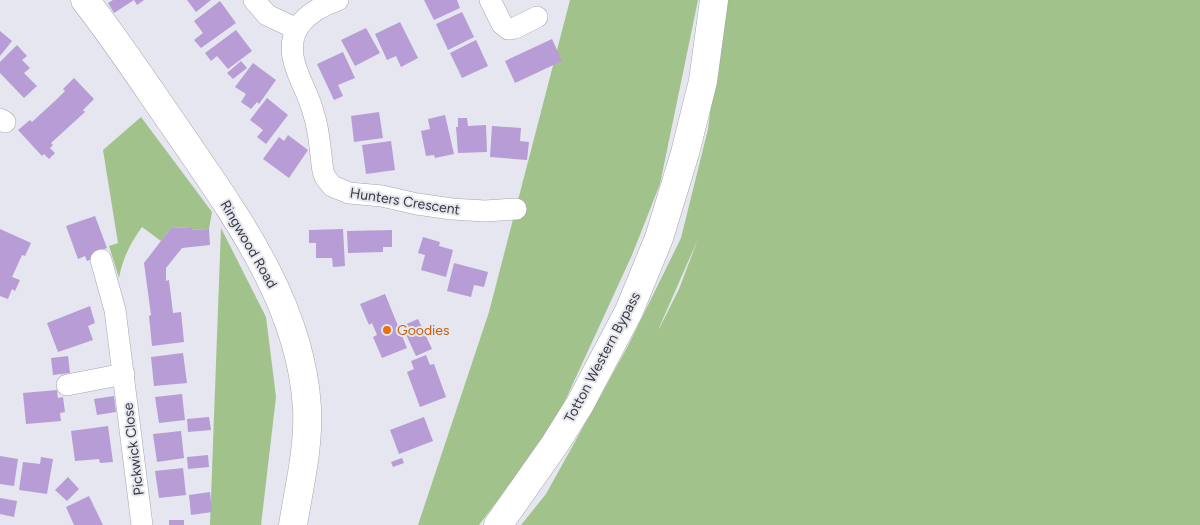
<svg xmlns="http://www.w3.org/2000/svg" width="1200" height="525" font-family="Figtree,sans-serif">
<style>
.green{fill:#a1c28b;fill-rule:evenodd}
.building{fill:#b79cd6}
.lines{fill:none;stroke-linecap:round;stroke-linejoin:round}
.street-casing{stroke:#a5a6ae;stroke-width:22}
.primary-casing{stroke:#a5a6ae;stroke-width:29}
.street{stroke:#fff;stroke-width:21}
.primary{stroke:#fff;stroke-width:28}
.food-dot{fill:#e8710a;stroke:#e5e6ef;stroke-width:2}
.labels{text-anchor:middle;stroke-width:4;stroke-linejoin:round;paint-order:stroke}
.street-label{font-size:14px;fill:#38393c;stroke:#e5e6ef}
.food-label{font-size:14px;fill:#c56008;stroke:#e5e6ef;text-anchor:start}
</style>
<rect width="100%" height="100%" fill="#e5e6ef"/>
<g class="green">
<polygon points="570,0 698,0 660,184 632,255 553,427 479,525 418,525 489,312"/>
<path d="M 725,0 L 1200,0 L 1200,525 L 521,525 L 546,494 L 628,346 L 681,238 L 708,129 ZM 698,239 L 679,289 L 659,329 L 659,328 Z"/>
<path d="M 141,117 L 212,212 L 209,229 L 192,230 L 191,227 L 171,228 L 161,241 L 142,227 C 130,244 123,257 119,278 L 109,246 L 118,243 L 103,150 Z"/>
<polygon points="221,228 266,317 276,397 261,525 210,525"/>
</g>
<g class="building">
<polygon points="113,0 144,0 137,5 134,0 114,13 108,3"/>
<polygon points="187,0 211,0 196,12"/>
<polygon points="424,0 457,0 460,8 434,20"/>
<polygon points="220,1 236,23 201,48 194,40 203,33 194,21"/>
<polygon points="462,12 474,37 448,50 436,24"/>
<polygon points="400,22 418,58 401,67 396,56 387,60 375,34"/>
<polygon points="366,28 380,53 355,66 341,40"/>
<polygon points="236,30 252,51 228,69 217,56 211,61 205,53"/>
<polygon points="0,31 12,41 0,56"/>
<polygon points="552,39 562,61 515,83 505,61"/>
<polygon points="476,40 488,66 462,78 450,53"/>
<polygon points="17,45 27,56 22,60 30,68 24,73 37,86 24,98 0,73 0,62"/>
<polygon points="343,52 355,78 338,85 343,96 334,100 317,64"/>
<polygon points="241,61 247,68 233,79 227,73"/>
<polygon points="253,63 276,80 259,104 257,102 251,109 241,102 246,94 235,87"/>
<polygon points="74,78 94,99 83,110 85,112 51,143 53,145 50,148 55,153 49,159 44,154 42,156 18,130 30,120 32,122 57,99 65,91 63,89"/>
<polygon points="267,98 288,115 266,144 257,137 263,130 250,120"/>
<polygon points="379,112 383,138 354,142 351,116"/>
<polygon points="445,115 454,154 435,158 434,155 426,156 421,131 430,129 428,119"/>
<polygon points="458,118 467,118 468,126 486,125 487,152 458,153 456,127 458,127"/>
<polygon points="492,126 521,128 520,141 529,142 527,160 490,157"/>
<polygon points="288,135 308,150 289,178 263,159 279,137 284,141"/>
<polygon points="391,141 395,170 366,174 362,145"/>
<polygon points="95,216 107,248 99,251 101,256 87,261 85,256 78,259 66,226"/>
<polygon points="192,227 192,230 209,229 210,245 182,248 166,268 166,281 169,280 173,313 181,312 184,342 152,346 149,316 151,315 144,263 171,228"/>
<polygon points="0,229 31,243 25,256 22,255 12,277 20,280 15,291 12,289 8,299 0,296"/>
<polygon points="343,229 345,266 333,267 332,258 316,258 316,243 309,243 309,230"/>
<polygon points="392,230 392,247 383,247 383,252 348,253 347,231"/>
<polygon points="423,237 440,242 439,246 453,250 446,277 421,270 425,255 418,253"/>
<polygon points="454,263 488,272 484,287 474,285 471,297 447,291"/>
<polygon points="385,294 407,348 382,358 373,337 377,335 372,323 369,325 360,304"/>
<polygon points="90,306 95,323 88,326 93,340 58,352 47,323"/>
<polygon points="418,319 432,349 416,356 402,326"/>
<polygon points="183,353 187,383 154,386 151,357"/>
<polygon points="426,355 430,365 434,364 446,397 420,407 407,372 414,369 411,361"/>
<polygon points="68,356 70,373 53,375 51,358"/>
<polygon points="57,390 58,398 63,397 65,412 60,413 61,421 26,424 23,393"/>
<polygon points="182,394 185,420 159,423 155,397"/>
<polygon points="114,396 116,412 97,415 94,399"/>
<polygon points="209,417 211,430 188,432 187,419"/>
<polygon points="424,417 433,441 399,454 390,430"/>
<polygon points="108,426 113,462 100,463 99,459 75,461 71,431"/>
<polygon points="181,431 184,458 157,462 153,434"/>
<polygon points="208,455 209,467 188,469 187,457"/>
<polygon points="0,456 18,459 14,486 0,484"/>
<polygon points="41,457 53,459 47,494 19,490 23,462 40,464"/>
<polygon points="402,458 404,463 393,467 391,462"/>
<polygon points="183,468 186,495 159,498 155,471"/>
<polygon points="68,477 79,489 67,501 55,490"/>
<polygon points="210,492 212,512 191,515 189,495"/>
<polygon points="89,496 103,525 74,525 66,507"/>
<polygon points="0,498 17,501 14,517 0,514"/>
<rect x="169" y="520" width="15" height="5"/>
</g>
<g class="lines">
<g class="street-casing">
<g id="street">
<polyline points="254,0 267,15 297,29"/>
<path d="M 338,0 C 308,11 284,29 295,65 C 300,82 310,97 314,115 C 320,133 320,153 323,171 L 325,177 L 332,186 L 349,193 L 382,196 L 417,204 L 452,209 L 485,211 L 516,209"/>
<polyline points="490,0 502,24 508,29 515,28 537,17"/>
<polyline points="0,119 5,122"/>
<polyline points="101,260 115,310 142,525"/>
<polyline points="67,385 124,374"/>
</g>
</g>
<g class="primary-casing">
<g id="primary">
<path d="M 85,0 C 117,41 145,84 175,127 C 233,212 301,302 307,408 C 309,448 299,487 293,525"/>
<polyline points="498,525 555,444 580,404 629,311 659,238 685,153 703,81 714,0"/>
</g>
</g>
<use href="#street" class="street"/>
<use href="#primary" class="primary"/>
</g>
<circle class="food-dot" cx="387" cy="330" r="5"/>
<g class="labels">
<g class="street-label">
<text transform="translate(405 201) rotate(9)" y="5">Hunters Crescent</text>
<text transform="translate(249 244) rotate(60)" y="5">Ringwood Road</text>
<text transform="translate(602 357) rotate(-62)" y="5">Totton Western Bypass</text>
<text transform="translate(133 449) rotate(-97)" y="5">Pickwick Close</text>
</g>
<g class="food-label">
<text x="397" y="335">Goodies</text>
</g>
</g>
</svg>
